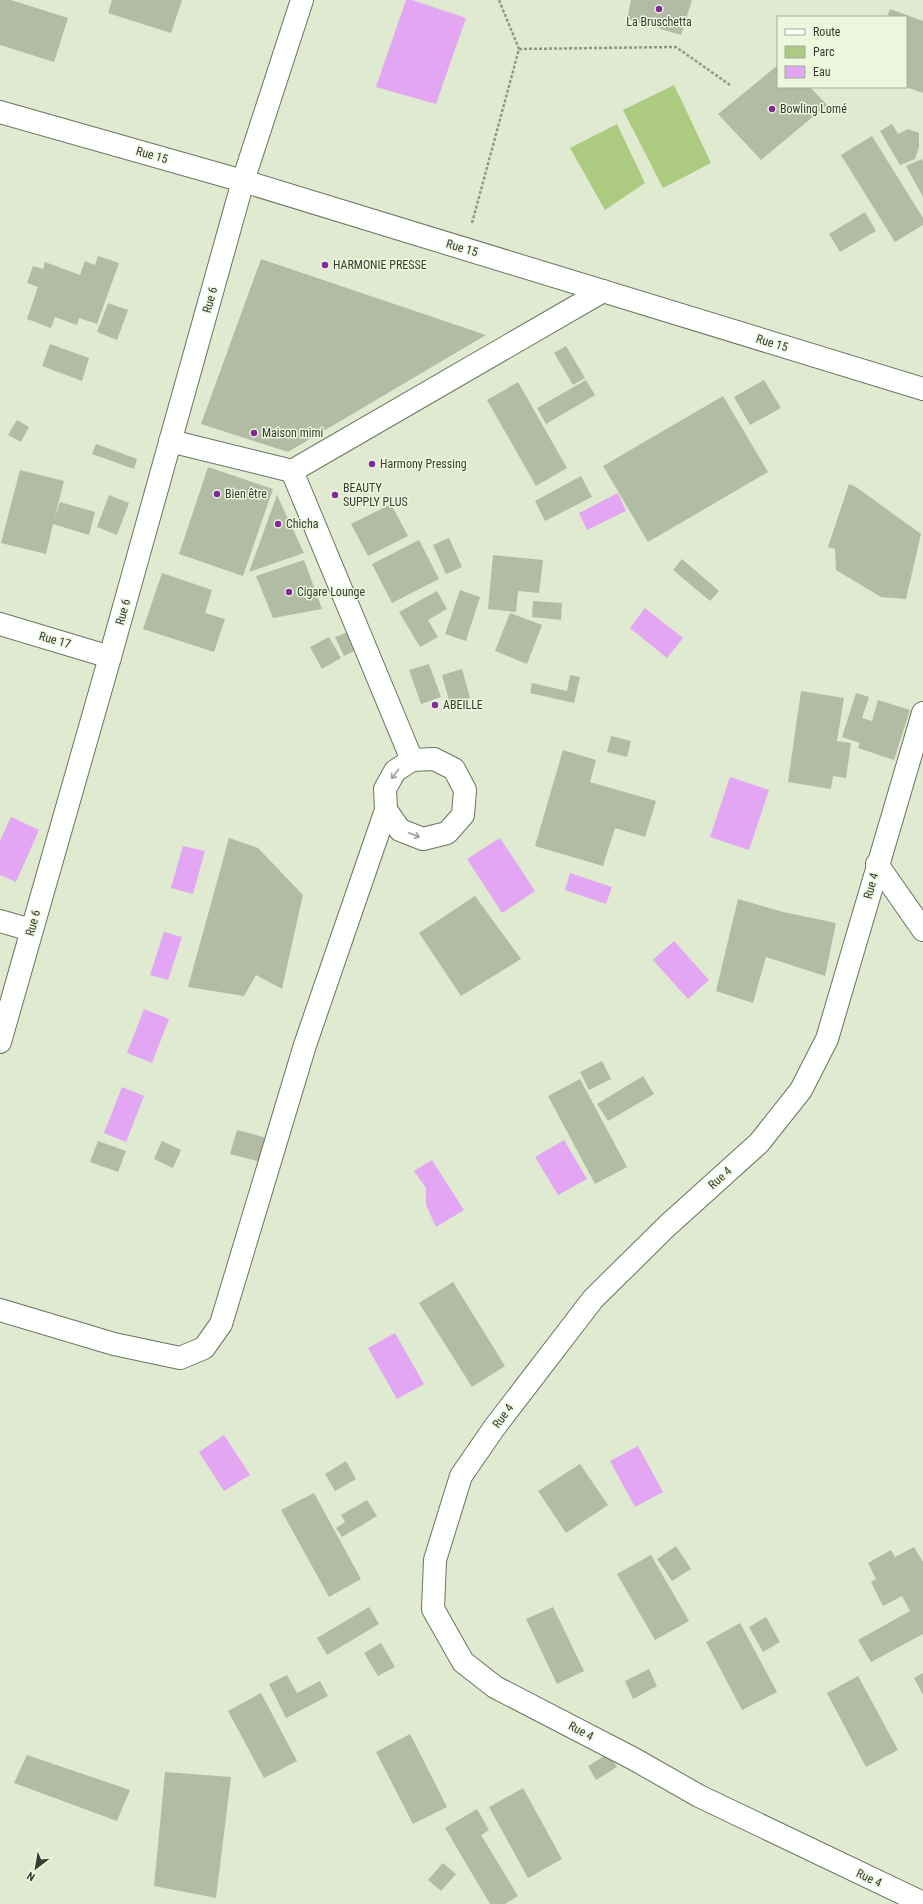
<svg xmlns="http://www.w3.org/2000/svg" width="923" height="1904" font-family="'Roboto Condensed',sans-serif">
<style>
.park{fill:#adcb80}
.water{fill:#e2a6f3}
.building{fill:#b2bca5}
.lines{fill:none;stroke-linecap:round;stroke-linejoin:round}
.minor-casing{stroke:#6b745e;stroke-width:24}
.path{stroke:#909886;stroke-width:2.5;stroke-dasharray:3 2;stroke-linecap:butt}
.minor{stroke:#fff;stroke-width:22}
.oneway{stroke:#9c9e99}
.poi-dot{fill:#822a98;stroke:#ecf7de;stroke-width:1.5}
.labels{text-anchor:middle;stroke-width:3;stroke-linejoin:round;paint-order:stroke}
.poi-label{font-size:12px;fill:#383c33;stroke:#ecf7de;text-anchor:start}
.street-label{font-size:12px;fill:#383c33;stroke:#ecf7de}
</style>
<rect width="100%" height="100%" fill="#dfead1"/>
<g class="park">
<polygon points="674,85 711,163 663,188 623,110"/>
<polygon points="617,124 645,183 605,210 570,148"/>
</g>
<g class="water">
<polygon points="406,0 412,0 466,18 436,104 376,87"/>
<polygon points="618,493 626,511 587,530 579,513"/>
<polygon points="645,608 683,638 667,658 630,628"/>
<polygon points="730,777 769,790 749,850 710,837"/>
<polygon points="11,817 39,830 16,882 0,875 0,841"/>
<polygon points="500,838 535,891 502,913 467,859"/>
<polygon points="183,846 205,851 193,894 171,888"/>
<polygon points="570,873 612,887 606,904 565,890"/>
<polygon points="164,932 182,937 168,980 150,975"/>
<polygon points="674,941 709,980 688,999 653,960"/>
<polygon points="144,1009 169,1019 152,1063 127,1053"/>
<polygon points="122,1087 144,1096 126,1142 104,1133"/>
<polygon points="564,1140 587,1179 558,1195 535,1157"/>
<polygon points="432,1160 464,1210 436,1227 426,1205 426,1188 414,1171"/>
<polygon points="395,1333 424,1384 397,1399 368,1348"/>
<polygon points="224,1435 250,1475 224,1491 199,1452"/>
<polygon points="638,1446 663,1492 635,1507 610,1461"/>
</g>
<g class="building">
<polygon points="0,0 11,0 68,18 54,62 0,45"/>
<polygon points="112,0 182,0 171,33 108,13"/>
<polygon points="631,0 692,0 681,35 627,19"/>
<polygon points="890,9 923,21 923,93 906,87 906,17 887,17"/>
<polygon points="778,65 778,87 810,87 827,105 761,160 718,114"/>
<polygon points="892,124 898,134 908,129 919,133 919,147 915,159 900,165 880,131"/>
<polygon points="872,136 923,218 923,225 895,242 841,155"/>
<polygon points="922,159 923,162 923,197 906,166"/>
<polygon points="865,212 876,231 840,252 829,234"/>
<polygon points="98,256 119,263 97,324 79,318 77,325 55,317 51,328 27,319 38,287 27,283 33,266 43,269 45,262 80,275 85,261 95,265"/>
<polygon points="261,259 486,335 288,452 201,424"/>
<polygon points="108,303 128,310 117,340 97,332"/>
<polygon points="50,344 89,358 82,381 42,366"/>
<polygon points="566,346 585,378 573,385 554,353"/>
<polygon points="586,380 595,395 546,424 537,408"/>
<polygon points="764,380 781,408 750,425 734,397"/>
<polygon points="518,382 567,468 536,486 487,400"/>
<polygon points="723,396 768,472 648,542 603,466"/>
<polygon points="17,420 29,427 21,442 8,435"/>
<polygon points="96,444 137,459 134,469 92,454"/>
<polygon points="208,467 273,489 243,576 179,554"/>
<polygon points="20,470 64,481 54,520 60,502 95,512 89,535 53,524 46,554 1,543"/>
<polygon points="581,476 592,497 545,521 535,501"/>
<polygon points="849,484 856,487 921,534 906,599 881,597 836,570 835,549 828,547"/>
<polygon points="109,495 129,503 117,535 97,527"/>
<polygon points="277,495 304,553 249,572"/>
<polygon points="391,504 408,536 368,556 351,524"/>
<polygon points="449,538 462,567 446,574 433,545"/>
<polygon points="419,540 439,579 392,603 372,564"/>
<polygon points="493,555 543,560 539,593 518,591 516,612 488,609"/>
<polygon points="682,559 719,591 710,601 673,570"/>
<polygon points="304,560 322,609 273,618 256,576"/>
<polygon points="162,573 212,590 205,613 225,619 214,652 143,629"/>
<polygon points="460,590 480,597 466,641 445,634"/>
<polygon points="437,591 447,609 428,620 438,637 420,647 399,612"/>
<polygon points="533,601 562,603 561,620 532,617"/>
<polygon points="510,613 542,625 527,664 495,651"/>
<polygon points="348,632 356,650 344,656 335,637"/>
<polygon points="329,637 341,658 322,669 310,647"/>
<polygon points="429,664 441,697 421,704 409,670"/>
<polygon points="462,669 470,698 450,704 442,675"/>
<polygon points="570,675 580,677 574,703 530,693 532,683 567,691"/>
<polygon points="801,691 844,698 837,741 851,743 846,778 833,776 831,789 788,782"/>
<polygon points="856,693 869,697 862,718 872,721 878,700 910,710 894,760 858,748 860,743 842,737"/>
<polygon points="611,736 631,741 627,757 607,752"/>
<polygon points="563,750 596,760 590,782 656,801 645,837 615,828 603,866 535,846"/>
<polygon points="229,838 258,848 303,895 282,989 256,975 244,996 188,987"/>
<polygon points="475,896 521,959 461,996 419,933"/>
<polygon points="738,899 783,912 836,923 825,976 766,957 753,1003 716,991"/>
<polygon points="602,1061 611,1079 589,1090 580,1072"/>
<polygon points="643,1076 654,1094 608,1121 597,1104"/>
<polygon points="580,1079 627,1167 595,1184 548,1096"/>
<polygon points="237,1130 267,1138 261,1162 230,1154"/>
<polygon points="98,1141 126,1151 118,1172 90,1162"/>
<polygon points="162,1141 181,1150 173,1168 154,1159"/>
<polygon points="453,1282 505,1366 472,1387 419,1303"/>
<polygon points="346,1461 356,1479 335,1491 325,1474"/>
<polygon points="580,1464 608,1505 566,1533 538,1491"/>
<polygon points="314,1493 361,1579 329,1597 281,1510"/>
<polygon points="367,1500 377,1516 342,1537 336,1528 345,1522 341,1515"/>
<polygon points="676,1546 691,1569 672,1581 657,1559"/>
<polygon points="914,1547 923,1562 923,1634 871,1662 858,1640 910,1611 902,1596 883,1606 871,1582 876,1579 868,1563 891,1550 895,1557"/>
<polygon points="651,1555 689,1621 655,1640 617,1574"/>
<polygon points="369,1607 379,1624 327,1655 317,1638"/>
<polygon points="553,1607 584,1671 557,1684 526,1619"/>
<polygon points="766,1617 780,1642 763,1652 749,1627"/>
<polygon points="740,1623 777,1692 742,1710 706,1642"/>
<polygon points="381,1643 395,1667 378,1676 364,1653"/>
<polygon points="649,1669 657,1686 633,1699 625,1681"/>
<polygon points="923,1673 923,1695 914,1678"/>
<polygon points="287,1675 297,1693 320,1681 328,1696 286,1718 269,1684"/>
<polygon points="858,1676 898,1750 866,1767 827,1693"/>
<polygon points="261,1693 297,1761 264,1778 228,1711"/>
<polygon points="410,1734 447,1807 413,1824 376,1752"/>
<polygon points="609,1753 617,1767 596,1780 588,1766"/>
<polygon points="27,1755 130,1790 117,1821 14,1783"/>
<polygon points="165,1772 231,1777 216,1898 154,1886"/>
<polygon points="523,1788 562,1859 528,1878 489,1807"/>
<polygon points="477,1809 489,1830 481,1835 518,1896 505,1904 490,1904 445,1828"/>
<polygon points="443,1863 456,1874 441,1891 428,1880"/>
</g>
<g class="lines">
<g class="minor-casing">
<g id="minor">
<polyline points="0,112 243,181 923,389"/>
<polyline points="170,441 292,471 603,291"/>
<polyline points="292,471 412,760"/>
<polyline points="0,624 110,657"/>
<polyline points="923,713 827,1039 801,1090 759,1143 667,1226 593,1299 494,1428 461,1476 435,1560 433,1609 463,1662 495,1687 634,1759 699,1796 923,1903"/>
<polyline points="877,864 923,930"/>
<polyline points="0,921 31,930"/>
<polyline points="0,1042 110,657 243,181 302,0"/>
<polyline points="0,1310 114,1344 180,1358 204,1348 221,1324 305,1045 386,810 385,789 395,771 412,760 434,759 454,769 465,790 463,815 447,833 423,839 400,830 386,810"/>
</g>
</g>
<g class="path">
<polyline points="519,49 676,47 730,85"/>
<polyline points="472,223 519,49 499,0"/>
</g>
<use href="#minor" class="minor"/>
</g>
<defs><path id="oneway-shaft" d="M-6 0H5M1.5-3L5.5 0L1.5 3" fill="none" stroke-width="1.6" stroke-linecap="round" stroke-linejoin="round"/></defs>
<g class="oneway">
<use href="#oneway-shaft" transform="translate(395 774) rotate(128)"/>
<use href="#oneway-shaft" transform="translate(414 835) rotate(21)"/>
</g>
<g class="poi-dot">
<circle cx="659" cy="9" r="4"/>
<circle cx="772" cy="109" r="4"/>
<circle cx="325" cy="265" r="4"/>
<circle cx="254" cy="433" r="4"/>
<circle cx="372" cy="464" r="4"/>
<circle cx="217" cy="494" r="4"/>
<circle cx="335" cy="495" r="4"/>
<circle cx="278" cy="524" r="4"/>
<circle cx="289" cy="592" r="4"/>
<circle cx="435" cy="705" r="4"/>
</g>
<g class="labels">
<g class="poi-label">
<text x="659" y="26" text-anchor="middle">La Bruschetta</text>
<text x="780" y="113">Bowling Lomé</text>
<text x="333" y="269">HARMONIE PRESSE</text>
<text x="262" y="437">Maison mimi</text>
<text x="380" y="468">Harmony Pressing</text>
<text x="343" y="492">BEAUTY<tspan x="343" dy="14">SUPPLY PLUS</tspan></text>
<text x="225" y="498">Bien être</text>
<text x="286" y="528">Chicha</text>
<text x="297" y="596">Cigare Lounge</text>
<text x="443" y="709">ABEILLE</text>
</g>
<g class="street-label">
<text transform="translate(152 155) rotate(16)" y="4">Rue 15</text>
<text transform="translate(462 248) rotate(17)" y="4">Rue 15</text>
<text transform="translate(210 300) rotate(-74)" y="4">Rue 6</text>
<text transform="translate(772 343) rotate(17)" y="4">Rue 15</text>
<text transform="translate(123 612) rotate(-74)" y="4">Rue 6</text>
<text transform="translate(55 640) rotate(16)" y="4">Rue 17</text>
<text transform="translate(871 886) rotate(-74)" y="4">Rue 4</text>
<text transform="translate(33 923) rotate(-74)" y="4">Rue 6</text>
<text transform="translate(720 1178) rotate(-42)" y="4">Rue 4</text>
<text transform="translate(503 1416) rotate(-54)" y="4">Rue 4</text>
<text transform="translate(581 1731) rotate(28)" y="4">Rue 4</text>
<text transform="translate(869 1878) rotate(25)" y="4">Rue 4</text>
</g>
</g>
<rect x="777" y="16" width="130" height="72" fill="#ecf7de" stroke="#a4ac9a"/>
<rect x="785" y="29" width="20" height="6" fill="#ffffff" stroke="#a4ac9a"/>
<text x="813" y="36" font-size="12" fill="#383c33">Route</text>
<rect x="785" y="46" width="20" height="12" fill="#adcb80" stroke="#a4ac9a"/>
<text x="813" y="56" font-size="12" fill="#383c33">Parc</text>
<rect x="785" y="66" width="20" height="12" fill="#e2a6f3" stroke="#a4ac9a"/>
<text x="813" y="76" font-size="12" fill="#383c33">Eau</text>
<g transform="translate(36 1868) rotate(211)" stroke="#ecf7de" stroke-width="3" paint-order="stroke">
<path d="M0-3L7 15L0 10L-7 15Z" fill="#383c33"/>
<text y="-6" font-size="11" font-weight="bold" text-anchor="middle" fill="#383c33">N</text>
</g>
</svg>
